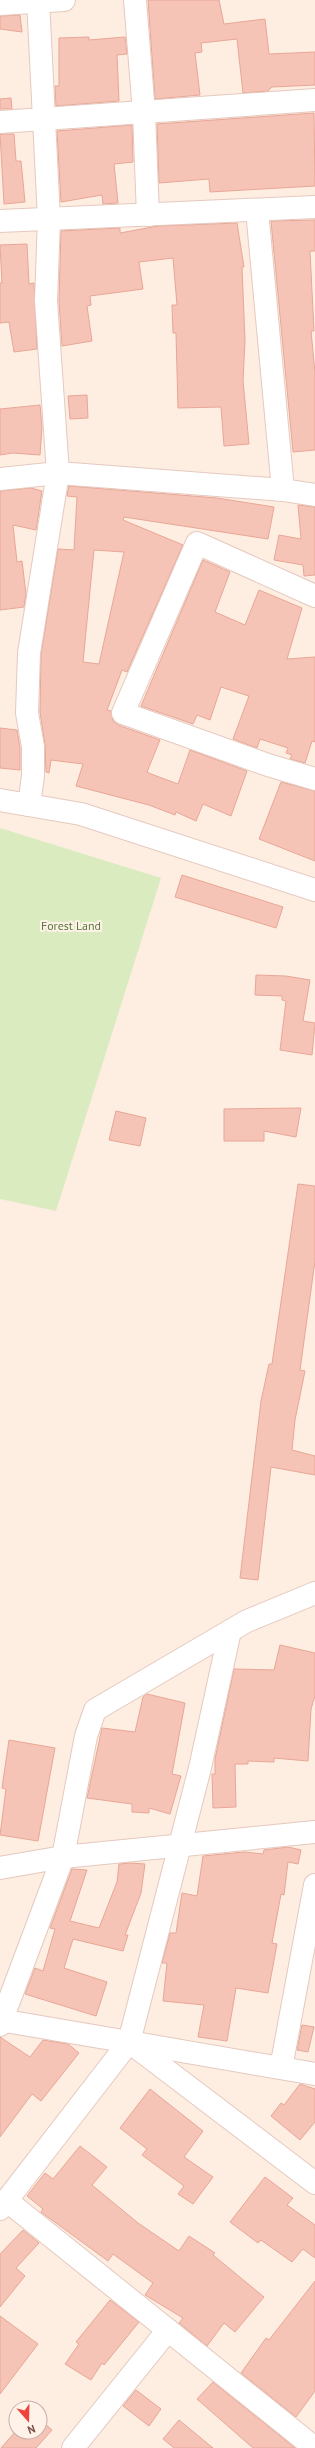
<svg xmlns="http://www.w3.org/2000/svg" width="315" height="2448" font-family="'PT Sans',sans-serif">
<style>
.green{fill:#daecbf}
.building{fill:#f5c4b7;stroke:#e9a696;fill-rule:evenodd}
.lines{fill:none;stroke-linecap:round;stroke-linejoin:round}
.minor-casing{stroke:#e5c9bf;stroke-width:24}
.minor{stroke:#fff;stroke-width:22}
.labels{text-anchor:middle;stroke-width:4;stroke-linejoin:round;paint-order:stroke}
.park-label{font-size:12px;fill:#58783b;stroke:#fff2e9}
</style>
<rect width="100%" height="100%" fill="#feede1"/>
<polygon class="green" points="0,828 161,878 56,1211 0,1199"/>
<g class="building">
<polygon points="148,0 219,0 224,24 265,19 269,54 315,52 315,85 272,87 268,91 243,93 237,39 201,43 202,52 195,53 200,95 155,99"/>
<polygon points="20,15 22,32 0,29 0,16"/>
<polygon points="89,37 89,40 125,37 127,54 117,55 119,101 56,106 55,86 59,86 59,38"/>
<polygon points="11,98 12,109 0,109 0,99"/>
<polygon points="314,113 315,186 210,192 209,179 159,183 157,124"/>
<polygon points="132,125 133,162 114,164 118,203 103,204 102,195 61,202 57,131"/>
<polygon points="0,134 14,134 16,161 21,161 25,202 4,204"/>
<polygon points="315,220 315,251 310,251 314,331 311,331 315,373 315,450 293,452 271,221"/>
<polygon points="237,223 244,267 242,267 245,340 243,381 249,444 224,446 221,407 178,408 176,333 173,333 172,305 177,305 173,258 139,262 143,289 90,296 91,305 87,306 92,341 62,346 59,301 61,231 120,228 120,233 158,226"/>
<polygon points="27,244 29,284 34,283 37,349 14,352 9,322 0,323 0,283 2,283 0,245"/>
<polygon points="87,395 88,418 70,419 68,396"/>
<polygon points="40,405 42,427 40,455 13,453 0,455 0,409"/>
<path d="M 69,486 L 217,498 L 274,507 L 268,539 L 124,517 L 123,520 L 183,545 L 127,672 L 122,670 L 107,710 L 111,711 L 113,721 L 118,725 L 160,740 L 147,772 L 151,774 L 178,784 L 190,750 L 247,771 L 231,816 L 203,804 L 196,821 L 176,812 L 175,815 L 149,805 L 76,786 L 83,764 L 51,760 L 49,773 L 46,772 L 45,745 L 40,712 L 41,654 L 58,549 L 74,550 L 77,497 L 67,496 ZM 94,550 L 124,552 L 99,664 L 83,662 Z"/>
<polygon points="31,488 42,491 36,530 13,525 17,562 22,561 26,594 24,607 0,610 0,491"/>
<polygon points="298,505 315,507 315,575 304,576 303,565 274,560 279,535 301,539"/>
<polygon points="203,560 230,572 215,612 245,625 259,590 302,608 287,659 315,657 315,742 312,741 305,763 290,759 292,755 286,753 288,748 260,739 257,748 233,739 249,696 221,687 210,720 197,715 193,724 141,706"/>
<polygon points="0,728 17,730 20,748 20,770 0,768"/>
<polygon points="281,782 315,791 315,861 259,839"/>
<polygon points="182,875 283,907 276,928 175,897"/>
<polygon points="256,975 286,976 310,980 303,1021 315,1023 312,1055 280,1050 286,1001 282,1000 282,996 255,995"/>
<polygon points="301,1108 296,1137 264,1131 264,1141 224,1141 224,1109"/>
<polygon points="116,1111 146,1118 140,1146 109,1140"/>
<polygon points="298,1184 315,1186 315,1261 300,1370 305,1371 295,1420 292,1450 315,1456 315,1475 271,1467 258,1580 240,1578 261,1401 269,1364 272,1364"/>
<polygon points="280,1645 315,1653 315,1696 311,1709 308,1761 274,1758 274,1762 248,1761 248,1764 235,1764 236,1807 213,1808 212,1774 215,1774 215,1759 234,1669 274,1670"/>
<polygon points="147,1694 185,1703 172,1774 181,1776 170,1814 149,1808 149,1813 132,1812 132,1804 87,1798 102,1728 135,1732 143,1697"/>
<polygon points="9,1740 55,1748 38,1841 0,1835 6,1789 2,1788"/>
<polygon points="288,1847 301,1850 298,1864 288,1862 284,1895 281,1894 272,1943 277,1944 268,1993 236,1988 227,2041 198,2037 204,2005 163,2001 167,1963 162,1963 170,1933 176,1933 182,1893 197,1896 203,1856 244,1852 263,1854 264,1850"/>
<polygon points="131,1863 145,1864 141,1893 125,1935 128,1935 123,1951 73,1939 64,1968 107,1982 96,2016 25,1994 35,1968 43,1971 55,1929 50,1928 72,1869 87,1870 70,1921 99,1928 117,1882 119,1864"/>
<polygon points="302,2025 314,2027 308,2052 297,2050"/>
<polygon points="0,2037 30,2057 43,2040 68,2044 79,2053 41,2101 32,2094 0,2137"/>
<polygon points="300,2084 315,2089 315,2122 300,2140 271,2116 281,2103 284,2105"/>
<polygon points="150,2089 203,2131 184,2157 213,2177 193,2204 178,2194 184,2186 142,2155 147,2149 120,2128"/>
<polygon points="80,2146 107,2167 92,2185 138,2223 179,2251 189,2236 215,2253 213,2255 264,2297 235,2332 224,2323 207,2346 179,2323 183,2318 145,2295 153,2283 113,2254 108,2261 41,2212 43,2209 27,2196 45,2173 53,2179"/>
<polygon points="265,2177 293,2198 287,2205 315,2225 315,2258 303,2249 292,2262 261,2240 258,2243 230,2222"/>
<polygon points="23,2230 39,2243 16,2268 25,2276 0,2307 0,2254"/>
<polygon points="315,2281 315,2391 296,2417 241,2373 266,2338 269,2340"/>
<polygon points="110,2300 139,2322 104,2365 102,2363 91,2380 65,2364 79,2344 76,2342"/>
<polygon points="0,2316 38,2344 0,2394"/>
<polygon points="213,2382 295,2448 253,2448 197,2399"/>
<polygon points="136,2390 161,2409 149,2426 123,2406"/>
<polygon points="40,2419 52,2430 36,2448 1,2448 16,2431 40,2432"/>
<polygon points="179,2420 213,2448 174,2448 163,2439"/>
</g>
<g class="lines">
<g class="minor-casing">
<g id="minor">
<polyline points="135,0 144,113 148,215"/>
<polyline points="0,4 64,0"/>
<polyline points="0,122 315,100"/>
<polyline points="257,210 283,490"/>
<polyline points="0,221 315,207"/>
<polyline points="0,479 58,473 283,490 315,495"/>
<polyline points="315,596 197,543 123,713 268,765 315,779"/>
<polyline points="0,800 81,814 315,890"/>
<polyline points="29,805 33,776 33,747 27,713 29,653 58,473 46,301 49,219 38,0"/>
<polyline points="315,1593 247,1621 95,1710 86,1736 63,1857 315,1832"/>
<polyline points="0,1868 63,1857 0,2025"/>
<polyline points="0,2020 129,2042 200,1768 230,1631"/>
<polyline points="132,2044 315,2183"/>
<polyline points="281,2068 315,1885"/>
<polyline points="6,2200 311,2445 309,2448"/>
<polyline points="0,2209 129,2042 315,2074"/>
<polyline points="73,2448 168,2330"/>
</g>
</g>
<use href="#minor" class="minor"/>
</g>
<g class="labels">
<g class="park-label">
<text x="71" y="930">Forest Land</text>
</g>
</g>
<g transform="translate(28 2420) rotate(160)"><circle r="19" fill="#fff2e9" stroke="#c9b0a8"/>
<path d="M0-3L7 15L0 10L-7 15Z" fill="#f1433d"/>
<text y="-6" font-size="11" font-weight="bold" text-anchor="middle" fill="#774e46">N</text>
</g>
</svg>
